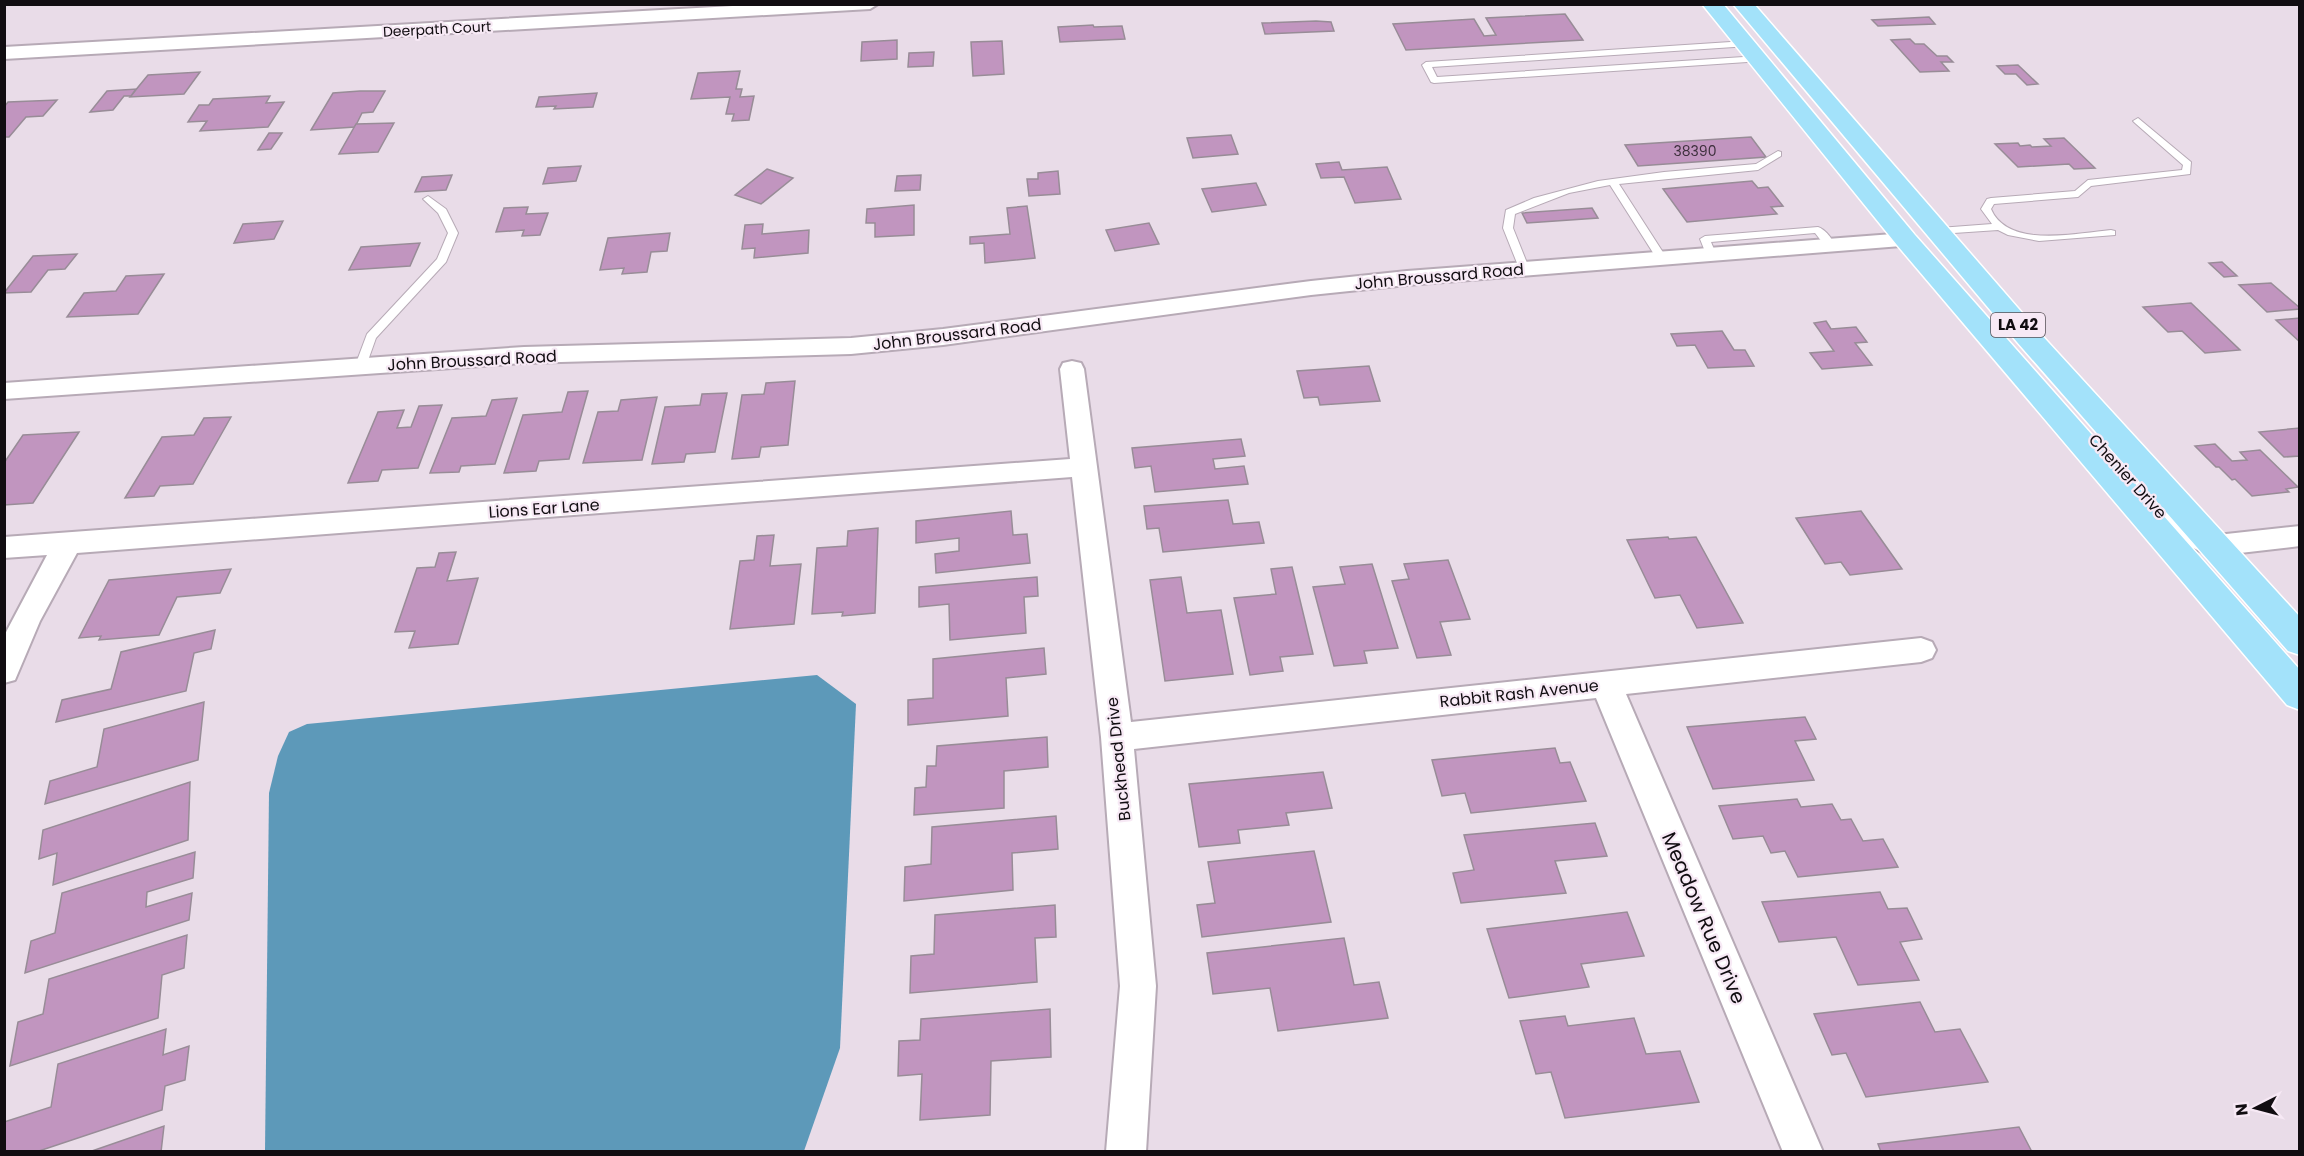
<svg xmlns="http://www.w3.org/2000/svg" width="2304" height="1156" font-family="Poppins,sans-serif">
<style>
.water{fill:#5d99b9}
.building{fill:#c195bf;stroke:#988c97;stroke-width:1.5}
.lines{fill:none;stroke-linecap:round;stroke-linejoin:round}
.service-casing{stroke:#b7aab6;stroke-width:2}
.minor-casing{stroke:#b7aab6;stroke-width:4}
.primary-casing{stroke:#fff;stroke-width:3}
.service{fill:#fff;fill-rule:evenodd}
.minor{fill:#fff;fill-rule:evenodd}
.primary{fill:#a3e2fa;fill-rule:evenodd}
.labels{text-anchor:middle;stroke-width:4.5;stroke-linejoin:round;paint-order:stroke}
.far-street-label{font-size:14px;fill:#110d11;stroke:#f7e9f5}
.number-label{font-size:14px;fill:#3d2f3c}
.shield{fill:#f7e9f5;stroke:#564f55;stroke-width:1.5}
.shield-label{font-size:15px;font-weight:bold;fill:#110d11}
.street-label{font-size:16px;fill:#110d11;stroke:#f7e9f5}
.near-street-label{font-size:20px;fill:#110d11;stroke:#f7e9f5}
</style>
<rect width="100%" height="100%" fill="#e9dce8"/>
<polygon class="water" points="817,675 856,704 840,1048 804,1151 265,1151 269,793 278,756 289,732 307,724"/>
<g class="building">
<polygon points="1565,14 1583,40 1406,50 1393,24 1474,19 1484,36 1496,35 1486,18"/>
<polygon points="1929,17 1935,24 1878,26 1872,20"/>
<polygon points="1316,21 1331,22 1334,31 1265,34 1262,23"/>
<polygon points="1093,25 1094,27 1122,26 1125,39 1060,42 1058,27"/>
<polygon points="1910,39 1915,44 1924,44 1937,56 1947,56 1953,62 1941,62 1949,71 1920,72 1891,40"/>
<polygon points="897,40 897,59 861,61 862,42"/>
<polygon points="1002,41 1004,74 973,76 971,42"/>
<polygon points="934,52 933,66 908,67 909,53"/>
<polygon points="2018,65 2038,84 2027,85 2016,74 2005,74 1997,66"/>
<polygon points="740,71 736,89 742,89 740,97 754,96 749,120 732,121 734,114 726,114 730,97 691,99 698,73"/>
<polygon points="200,72 184,94 130,97 148,75"/>
<polygon points="136,89 131,96 124,96 113,110 90,112 107,91"/>
<polygon points="360,91 385,91 373,112 362,113 355,127 311,130 333,93"/>
<polygon points="597,93 593,107 554,109 556,106 536,107 539,97"/>
<polygon points="270,96 266,103 284,102 268,127 200,131 207,121 188,122 199,105 209,105 213,99"/>
<polygon points="57,100 43,116 26,117 9,137 4,137 4,107 8,102"/>
<polygon points="394,123 378,152 339,154 356,124"/>
<polygon points="269,133 282,133 271,149 258,150"/>
<polygon points="1231,135 1238,154 1193,158 1187,138"/>
<polygon points="1751,137 1766,157 1638,166 1625,145"/>
<polygon points="2064,138 2095,168 2074,169 2069,164 2018,167 1995,144 2018,143 2020,146 2030,145 2032,147 2051,146 2044,139"/>
<polygon points="1339,162 1342,170 1387,167 1401,199 1355,203 1344,177 1321,178 1316,164"/>
<polygon points="581,166 576,181 543,184 548,168"/>
<polygon points="767,169 793,178 761,204 735,195"/>
<polygon points="1058,171 1060,194 1029,196 1027,179 1038,179 1038,173"/>
<polygon points="452,175 446,190 415,192 422,177"/>
<polygon points="921,175 920,190 895,191 897,176"/>
<polygon points="1752,181 1758,188 1768,187 1783,206 1771,207 1777,214 1687,222 1663,189"/>
<polygon points="1256,183 1266,205 1212,212 1202,189"/>
<polygon points="914,205 914,235 875,237 875,223 866,223 867,209"/>
<polygon points="1027,206 1035,258 985,263 984,243 970,244 970,237 1010,234 1007,208"/>
<polygon points="528,207 526,214 548,213 540,235 522,236 524,230 496,232 504,208"/>
<polygon points="1592,208 1598,218 1527,223 1522,213"/>
<polygon points="283,221 274,239 234,243 243,224"/>
<polygon points="1149,223 1159,244 1115,251 1106,230"/>
<polygon points="763,224 762,234 809,230 808,253 754,258 755,248 742,249 745,225"/>
<polygon points="670,233 667,251 651,252 647,272 622,274 624,268 600,270 608,238"/>
<polygon points="420,243 410,266 349,270 361,247"/>
<polygon points="77,254 65,269 48,270 31,292 4,293 33,256"/>
<polygon points="2222,262 2237,276 2224,277 2209,263"/>
<polygon points="164,274 138,314 67,317 84,293 116,291 126,276"/>
<polygon points="2271,283 2300,308 2300,309 2267,312 2239,285"/>
<polygon points="2191,303 2240,350 2205,353 2182,331 2168,332 2143,307"/>
<polygon points="2300,318 2300,342 2276,320"/>
<polygon points="1826,321 1831,329 1856,327 1867,342 1855,343 1872,365 1822,369 1810,353 1834,351 1814,323"/>
<polygon points="1722,331 1734,350 1745,350 1754,366 1708,368 1695,345 1677,346 1671,334"/>
<polygon points="1369,366 1380,401 1320,405 1318,397 1304,398 1297,371"/>
<polygon points="795,381 788,445 761,447 759,457 732,459 742,395 764,394 766,383"/>
<polygon points="588,391 569,459 539,461 536,471 504,473 523,415 562,412 568,392"/>
<polygon points="727,393 715,452 686,454 684,462 652,464 665,407 700,405 702,394"/>
<polygon points="657,397 642,460 583,463 598,412 618,411 621,400"/>
<polygon points="517,398 495,464 461,466 459,472 430,473 452,418 486,416 492,400"/>
<polygon points="442,405 418,468 382,470 378,481 348,483 378,412 404,410 397,428 411,427 419,406"/>
<polygon points="231,417 193,484 160,486 154,496 125,498 162,437 194,435 204,418"/>
<polygon points="2300,428 2300,456 2284,457 2259,432"/>
<polygon points="79,432 33,503 4,505 4,463 23,435"/>
<polygon points="1241,439 1245,456 1213,459 1215,469 1244,466 1248,484 1155,492 1151,466 1135,468 1132,448"/>
<polygon points="2215,444 2232,461 2247,460 2240,452 2260,450 2298,487 2286,489 2289,492 2252,496 2235,479 2232,480 2219,467 2216,467 2195,446"/>
<polygon points="1228,500 1233,524 1259,522 1264,543 1163,552 1159,528 1147,529 1144,506"/>
<polygon points="1011,511 1013,535 1027,534 1030,563 936,573 935,554 959,551 959,538 916,543 916,521"/>
<polygon points="1861,511 1902,569 1850,575 1841,562 1825,564 1796,518"/>
<polygon points="878,528 875,613 842,616 843,612 812,614 817,548 847,546 848,531"/>
<polygon points="774,535 770,566 801,564 794,624 730,629 740,561 754,560 757,536"/>
<polygon points="1668,537 1669,539 1696,537 1743,623 1697,628 1680,595 1655,598 1627,540"/>
<polygon points="456,552 447,581 478,578 458,644 409,648 415,631 395,632 417,568 435,567 439,553"/>
<polygon points="1448,560 1470,619 1440,622 1451,655 1417,658 1392,581 1409,579 1404,564"/>
<polygon points="1372,564 1398,648 1364,651 1367,663 1334,666 1313,587 1345,584 1340,567"/>
<polygon points="1292,567 1313,654 1280,657 1283,671 1250,675 1234,598 1276,594 1271,569"/>
<polygon points="231,569 220,593 177,597 159,635 99,640 101,636 79,638 109,580"/>
<polygon points="1037,577 1038,596 1024,597 1026,633 950,640 949,604 919,607 919,587"/>
<polygon points="1181,577 1187,613 1221,610 1233,674 1165,681 1150,580"/>
<polygon points="215,630 211,649 194,653 186,691 56,722 62,700 111,689 121,652"/>
<polygon points="1044,648 1046,674 1006,678 1008,716 908,725 908,700 933,698 933,659"/>
<polygon points="204,702 198,760 45,804 50,781 97,767 104,729"/>
<polygon points="1805,717 1816,739 1795,741 1814,780 1713,789 1687,727"/>
<polygon points="1047,737 1048,767 1004,771 1004,808 914,815 915,788 926,787 927,766 936,766 937,746"/>
<polygon points="1555,748 1560,763 1570,762 1586,801 1471,813 1465,793 1442,796 1432,760"/>
<polygon points="1323,772 1332,808 1286,813 1289,825 1238,830 1240,843 1199,847 1189,784"/>
<polygon points="190,782 188,840 53,885 57,853 39,859 43,830"/>
<polygon points="1797,799 1801,807 1832,804 1841,820 1851,819 1863,841 1883,839 1898,867 1798,877 1785,851 1771,853 1763,836 1733,839 1719,806"/>
<polygon points="1056,816 1058,849 1012,853 1013,890 904,901 905,867 931,864 932,827"/>
<polygon points="1595,823 1607,856 1555,861 1566,893 1461,903 1453,873 1474,870 1464,835"/>
<polygon points="1314,851 1331,922 1202,937 1197,905 1215,903 1208,862"/>
<polygon points="195,852 193,878 147,892 146,907 192,893 189,920 25,973 31,941 55,933 62,893"/>
<polygon points="1880,892 1888,909 1907,908 1922,939 1900,942 1919,980 1858,985 1836,937 1779,942 1762,902"/>
<polygon points="1055,905 1056,937 1035,938 1037,982 910,993 911,956 934,954 935,915"/>
<polygon points="1627,912 1644,956 1581,964 1589,987 1509,998 1487,929"/>
<polygon points="187,935 184,968 162,975 158,1018 10,1066 18,1022 43,1014 49,979"/>
<polygon points="1344,938 1354,985 1379,982 1388,1018 1278,1031 1270,988 1213,994 1207,953"/>
<polygon points="1920,1002 1935,1032 1960,1029 1988,1082 1866,1097 1846,1053 1832,1055 1814,1014"/>
<polygon points="1050,1009 1051,1057 991,1061 990,1115 920,1120 922,1074 898,1076 899,1041 920,1040 921,1019"/>
<polygon points="1565,1016 1568,1026 1634,1018 1646,1054 1680,1051 1699,1102 1565,1118 1551,1072 1536,1074 1520,1021"/>
<polygon points="166,1029 163,1055 189,1046 185,1080 165,1086 162,1110 36,1152 4,1152 4,1122 51,1107 58,1064"/>
<polygon points="164,1126 161,1152 89,1152"/>
<polygon points="2019,1127 2032,1152 1881,1152 1878,1144"/>
</g>
<g class="lines">
<g class="service-casing">
<g id="service">
<polygon points="1746,41 1749,42 1749,46 1432,67 1437,77 1759,56 1762,57 1762,61 1434,83 1431,82 1422,65 1426,62"/>
<path d="M 2138,118 L 2191,162 L 2190,174 L 2091,186 L 2078,197 L 1994,204 L 1991,209 C 2008,249 2077,233 2111,230 L 2115,231 L 2115,235 L 2039,241 L 2008,235 L 1998,230 L 1939,234 L 1934,231 L 1939,228 L 1992,224 L 1981,209 L 1987,199 L 1991,198 L 2075,191 L 2088,180 L 2182,170 L 2183,165 L 2135,123 L 2133,121 Z"/>
<polygon points="1778,151 1781,152 1781,156 1758,170 1619,184 1666,257 1665,259 1657,259 1610,185 1569,193 1515,214 1513,228 1529,268 1528,270 1524,271 1519,268 1503,228 1506,210 1534,198 1598,181 1664,172 1756,164"/>
<polygon points="428,196 446,209 458,233 446,262 376,338 365,369 357,369 355,366 367,334 437,259 448,233 438,213 423,199"/>
<path d="M 1818,227 C 1825,229 1835,241 1834,247 L 1826,247 L 1815,233 L 1711,242 L 1716,254 L 1711,257 L 1706,254 L 1700,239 L 1705,236 Z"/>
</g>
</g>
<g class="minor-casing">
<g id="minor">
<polygon points="767,4 878,4 870,9 4,59 4,47"/>
<polygon points="1906,233 1914,235 1917,240 1914,245 1407,285 1311,295 943,345 851,354 524,363 4,399 4,383 524,347 851,338 943,329 1311,281 1407,271"/>
<polygon points="1072,361 1081,363 1084,369 1131,722 1921,638 1932,642 1936,650 1932,658 1921,662 1626,694 1823,1152 1783,1152 1596,698 1134,749 1156,986 1146,1152 1106,1152 1120,986 1101,737 1072,477 77,553 40,621 15,680 4,683 4,636 47,555 4,558 4,537 1070,459 1060,369 1063,363"/>
<polygon points="2114,451 2123,453 2184,520 2217,535 2300,526 2300,546 2214,556 2204,553 2164,534 2105,467 2101,460 2105,453"/>
</g>
</g>
<g class="primary-casing">
<g id="primary">
<polygon points="1702,4 1723,4 1915,235 2300,670 2300,710 2287,705 1897,245"/>
<polygon points="1733,4 1754,4 2037,330 2300,617 2300,655 2288,651 2017,342"/>
</g>
</g>
<use href="#service" class="service"/>
<use href="#minor" class="minor"/>
<use href="#primary" class="primary"/>
</g>
<g class="labels">
<g class="far-street-label">
<text transform="translate(437 29) rotate(-3)" y="5">Deerpath Court</text>
</g>
<g class="number-label">
<text x="1695" y="156">38390</text>
</g>
<rect class="shield" x="1991" y="313" width="54" height="24" rx="4.5"/>
<g class="shield-label">
<text x="2018" y="330">LA 42</text>
</g>
<g class="street-label">
<text transform="translate(1439 276) rotate(-5)" y="6">John Broussard Road</text>
<text transform="translate(957 334) rotate(-7)" y="6">John Broussard Road</text>
<text transform="translate(472 360) rotate(-3)" y="6">John Broussard Road</text>
<text transform="translate(2128 476) rotate(48)" y="6">Chenier Drive</text>
<text transform="translate(544 508) rotate(-4)" y="6">Lions Ear Lane</text>
<text transform="translate(1519 693) rotate(-6)" y="6">Rabbit Rash Avenue</text>
<text transform="translate(1118 759) rotate(-96)" y="6">Buckhead Drive</text>
</g>
<g class="near-street-label">
<text transform="translate(1704 918) rotate(67)" y="7">Meadow Rue Drive</text>
</g>
</g>
<rect width="2304" height="1156" fill="none" stroke="#110d11" stroke-width="12"/>
<g transform="translate(2256 1108) rotate(264)" stroke="#f7e9f5" stroke-width="4.5" paint-order="stroke">
<path d="M0-4.5L10 22L0 15L-10 22Z" fill="#110d11"/>
<text y="-9" font-size="16" font-weight="bold" text-anchor="middle" fill="#110d11">N</text>
</g>
</svg>
